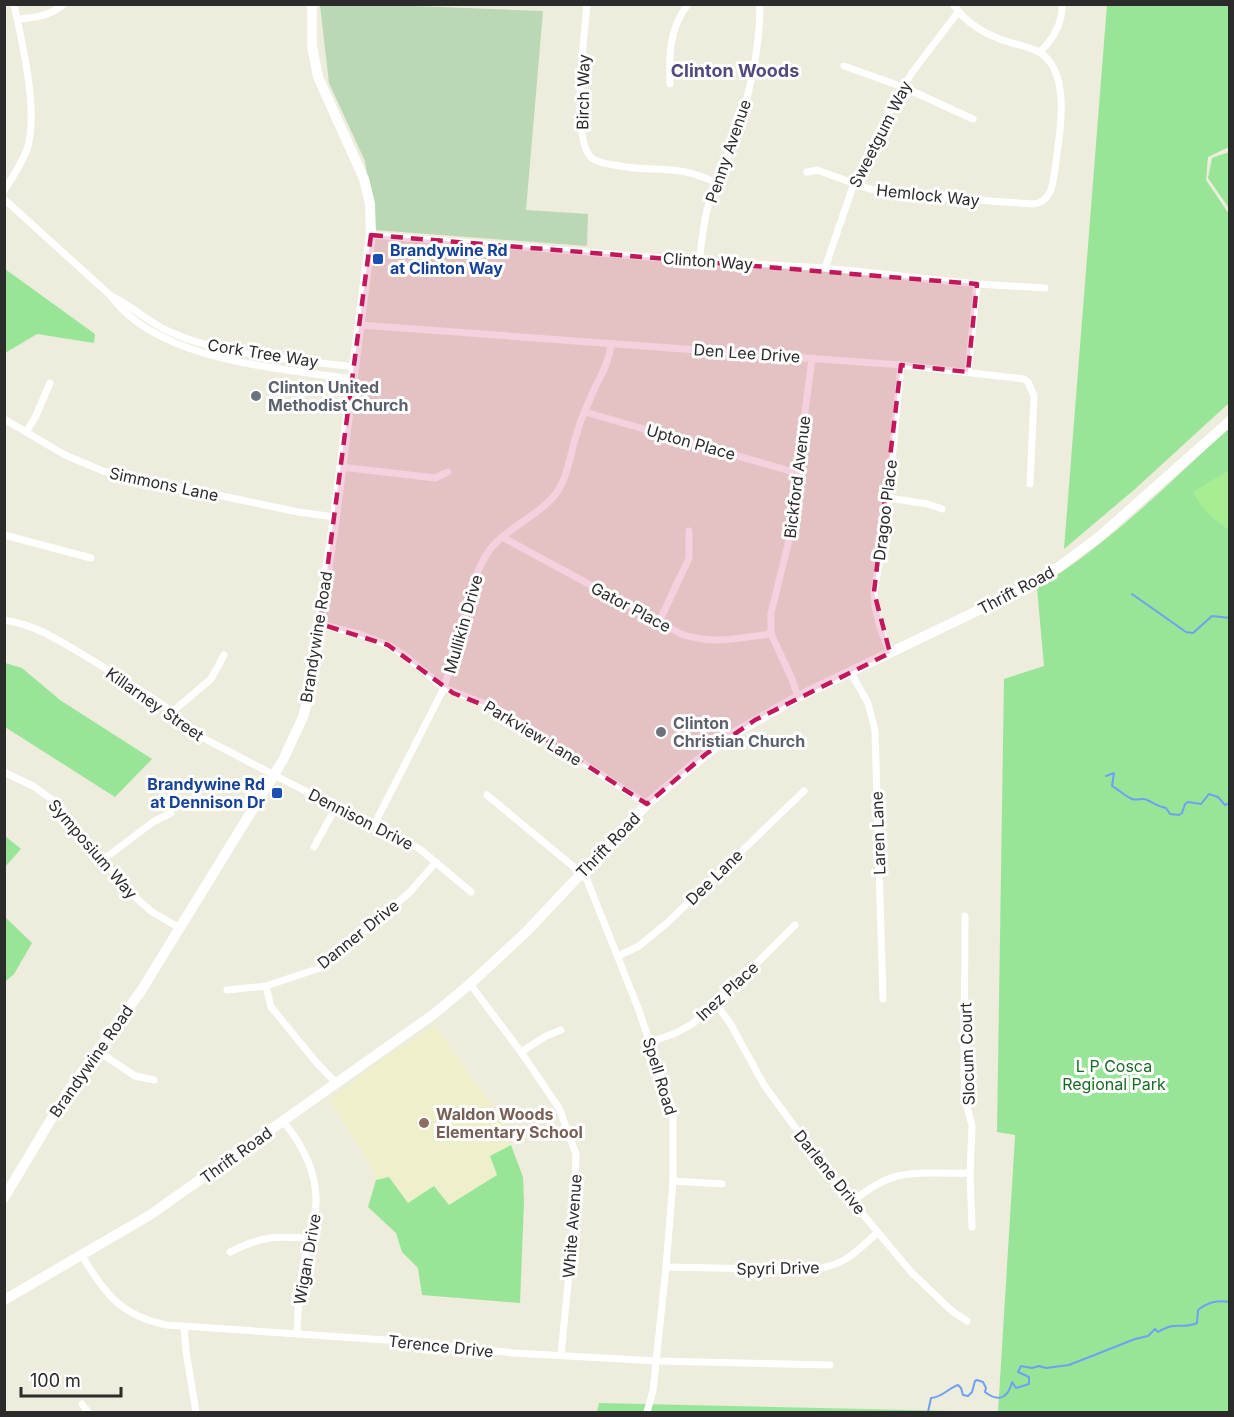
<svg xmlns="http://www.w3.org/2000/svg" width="1234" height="1417" font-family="Inter,sans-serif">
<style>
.education{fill:#efefcc}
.green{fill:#98e598}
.cemetery{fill:#b9d8b3}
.pitch{fill:#a9ed93}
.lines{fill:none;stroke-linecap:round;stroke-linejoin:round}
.stream{stroke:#6da2f2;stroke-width:2}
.street{stroke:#fff;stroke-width:7}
.secondary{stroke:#fff;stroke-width:10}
.marked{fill:#c2185b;fill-opacity:0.2;stroke:#c2185b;stroke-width:4.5;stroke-dasharray:12 8;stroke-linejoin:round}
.transit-dot{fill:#1a4fb4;stroke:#fff;stroke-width:2}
.worship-dot{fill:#6b7280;stroke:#fff;stroke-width:2}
.education-dot{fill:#8d6e63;stroke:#fff;stroke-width:2}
.labels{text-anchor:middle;stroke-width:6;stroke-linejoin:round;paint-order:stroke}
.street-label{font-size:16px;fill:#2b2b2b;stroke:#fff}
.transit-label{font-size:16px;font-weight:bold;fill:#164399;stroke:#fff;text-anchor:start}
.worship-label{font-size:16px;font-weight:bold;fill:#5b616d;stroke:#fff;text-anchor:start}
.park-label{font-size:16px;fill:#186b23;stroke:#fff}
.education-label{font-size:16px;font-weight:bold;fill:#785e54;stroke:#fff;text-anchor:start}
.neighbourhood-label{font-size:18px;font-weight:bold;fill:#524a7d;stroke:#fff}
</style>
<rect width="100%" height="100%" fill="#edecdd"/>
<polygon class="education" points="435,1025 501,1118 523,1177 524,1201 520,1303 422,1295 418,1268 402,1252 396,1233 368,1207 376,1180 372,1167 329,1100 380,1061"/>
<g class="green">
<polygon points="1107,5 1229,5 1229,147 1208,157 1206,180 1229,214 1229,403 1135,489 1064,549"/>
<polygon points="1229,152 1229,208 1208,178 1212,158"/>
<polygon points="5,269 95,334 94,343 37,334 5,353"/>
<path d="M 1229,428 L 1229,1412 L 597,1412 L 599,1403 L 998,1412 L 1015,1137 L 1015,1135 L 997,1132 L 1004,679 L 1044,666 L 1037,588 C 1108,545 1168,484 1229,428 Z"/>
<polygon points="5,663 22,668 60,700 152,759 115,797 5,727"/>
<polygon points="5,836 21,849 5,867 4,867"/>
<polygon points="5,917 32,943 14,974 5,982"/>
<polygon points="511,1145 523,1177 524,1201 520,1303 422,1295 418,1268 402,1252 396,1233 368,1207 376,1180 389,1177 408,1203 434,1186 449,1205 497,1175 490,1156"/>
</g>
<polygon class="cemetery" points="320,5 389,5 543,11 526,210 588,214 587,246 375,230 365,161 329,83"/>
<path class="pitch" d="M 1229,470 L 1229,530 C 1214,520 1201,509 1193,492 Z"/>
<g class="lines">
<g class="stream">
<polyline points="1132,594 1186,632 1193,633 1212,616 1230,618"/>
<path d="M 1106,776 L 1114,773 L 1112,786 C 1118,789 1125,796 1132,799 C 1138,801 1142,797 1147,800 C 1154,803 1158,807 1166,808 L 1170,814 L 1179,815 L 1182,813 L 1185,804 L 1188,802 L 1201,804 L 1209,794 L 1218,797 L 1225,805 L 1230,803"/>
<path d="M 928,1412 L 931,1398 C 943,1397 947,1389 958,1385 L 961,1388 L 963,1395 L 968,1396 L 972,1392 L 975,1381 L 977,1380 L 983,1382 L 986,1388 L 985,1392 C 998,1402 1008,1399 1012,1382 L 1016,1388 L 1029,1384 L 1029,1377 L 1018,1372 L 1021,1366 L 1032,1368 L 1039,1366 L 1046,1368 L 1069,1365 L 1135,1339 L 1148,1336 L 1155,1329 L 1158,1332 C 1177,1320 1182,1330 1197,1323 L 1198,1310 C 1208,1302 1217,1300 1230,1302"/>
</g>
<g class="street">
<path d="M 587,4 C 585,32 569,143 593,159 C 600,163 612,165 620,166 C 640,170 660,168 680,171 C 692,172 704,178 716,182"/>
<path d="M 17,19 C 34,18 50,16 64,4"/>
<path d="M 1040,52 C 1053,39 1063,24 1062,4"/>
<polyline points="844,66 903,87 973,119"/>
<path d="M 670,84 C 669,54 669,29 688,4"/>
<path d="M 807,172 L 817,170 L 867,188 L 891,194 L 1033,204 C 1051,202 1053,185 1055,169 C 1059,138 1073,72 1039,52 C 1029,46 1012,44 1000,39 C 981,32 965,22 953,4"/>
<path d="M 4,191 C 12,177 24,161 28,146 C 38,108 22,43 14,4"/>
<path d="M 4,199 L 111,296 C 157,361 279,368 352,379"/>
<polyline points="371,235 699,261 825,268 977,284 1045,288"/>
<path d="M 699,261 C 702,242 703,222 709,203 C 714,183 724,166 731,147 C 748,102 760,53 760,4"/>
<polyline points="825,268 854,183 888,114 911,74 958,12"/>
<path d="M 113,297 C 133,307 149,322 168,331 C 222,356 295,359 354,367"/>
<polyline points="360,325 901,365 1024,379 1028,382 1034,396 1030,484"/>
<polyline points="968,372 977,284"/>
<polyline points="585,412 797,473"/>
<polyline points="4,419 65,455 103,471 298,512 335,517"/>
<polyline points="26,432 35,418 50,383"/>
<polyline points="341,467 435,478 448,472"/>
<polyline points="888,498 928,504 942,509"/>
<polyline points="4,535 91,558"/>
<path d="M 502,537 L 681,634 C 712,645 739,638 771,634"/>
<path d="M 4,620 C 38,625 63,643 92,660 C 118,676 145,692 170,710 C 182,720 192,731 205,739 L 336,807 L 375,823 L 421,850 L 471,892"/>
<polyline points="659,622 689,558 689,531"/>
<polyline points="320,624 362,635 388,645 404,655 444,688 488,705 506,714 647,804"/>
<polyline points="890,653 880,628 875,606 874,592 886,523 901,365"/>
<polyline points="851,673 868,703 875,731 883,999"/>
<polyline points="798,697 792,679 771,634 771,613 795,516 797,473 812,358"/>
<polyline points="172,712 211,679 224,655"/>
<polyline points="4,772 33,786 58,804 87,842 134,896 152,912 180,928"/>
<polyline points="487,795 581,873 587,880 638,1008 673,1110 673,1181 666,1267 653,1391 647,1412"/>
<path d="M 375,823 L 444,688 L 477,573 C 481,564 485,554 493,546 C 510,526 536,517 553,497 C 568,481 570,453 577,433 C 580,421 585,410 590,399 C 598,379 609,365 611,344"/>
<polyline points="314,847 336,807"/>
<polyline points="104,859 153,822 171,813"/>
<polyline points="965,916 964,1076 966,1103 972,1126 970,1173 972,1227"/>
<polyline points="618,956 639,946 667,923 804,791"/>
<polyline points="470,984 521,1052 559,1108 576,1154 574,1222 561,1355"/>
<polyline points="266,986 271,1007 316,1062 336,1083"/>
<polyline points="227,990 266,986 320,968 409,893 436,862"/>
<polyline points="716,1004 730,1023 764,1085 830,1175 912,1273 952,1311 967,1321"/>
<polyline points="650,1042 676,1033 692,1024 716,1004 795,925"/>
<polyline points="96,1050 135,1076 154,1080"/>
<polyline points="521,1052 546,1036 561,1030"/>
<path d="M 283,1121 C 306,1149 322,1182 314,1219 C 312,1233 307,1246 304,1260 C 299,1284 298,1309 297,1334"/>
<polyline points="673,1181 722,1184"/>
<path d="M 853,1201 C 899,1164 916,1175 970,1173"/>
<path d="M 230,1252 C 262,1236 275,1236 310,1238"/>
<path d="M 82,1256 C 105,1294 121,1316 167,1325 L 386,1340 L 514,1353 L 657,1361 L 830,1365"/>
<path d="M 666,1267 L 810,1270 C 846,1265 852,1255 877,1233"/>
<polyline points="184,1327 186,1351 196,1412"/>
<polyline points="82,1404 88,1412"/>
</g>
<g class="secondary">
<polyline points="4,1198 68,1091 141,991 283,760 303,717 309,695 335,517 371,235 370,204 364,179 318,77 312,46 312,4"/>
<polyline points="4,1300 150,1215 434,1014 470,984 526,932 647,804 706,754 731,735 798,697 1027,587 1060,566 1099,537 1230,421"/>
</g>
</g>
<path class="marked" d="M 371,235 L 977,284 L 968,372 L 901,365 L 874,592 L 890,653 L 755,720 L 706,754 L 647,804 L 506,714 L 453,693 L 388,645 L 320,624 Z"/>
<g class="transit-dot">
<rect x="372" y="253" width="12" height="12" rx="3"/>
<rect x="271" y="787" width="12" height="12" rx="3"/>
</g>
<g class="worship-dot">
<circle cx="256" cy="396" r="6"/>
<circle cx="661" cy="732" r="6"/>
</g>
<circle class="education-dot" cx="424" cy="1123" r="6"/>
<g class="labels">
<g class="street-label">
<text transform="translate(583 92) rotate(-89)" y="6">Birch Way</text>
<text transform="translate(880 134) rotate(-63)" y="6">Sweetgum Way</text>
<text transform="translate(728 151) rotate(-71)" y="6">Penny Avenue</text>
<text transform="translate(928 195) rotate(6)" y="6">Hemlock Way</text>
<text transform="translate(708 261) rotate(4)" y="6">Clinton Way</text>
<text transform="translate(263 353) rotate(9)" y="6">Cork Tree Way</text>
<text transform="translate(747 353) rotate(4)" y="6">Den Lee Drive</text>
<text transform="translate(691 442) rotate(16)" y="6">Upton Place</text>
<text transform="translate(797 477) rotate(-83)" y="6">Bickford Avenue</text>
<text transform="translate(164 484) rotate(12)" y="6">Simmons Lane</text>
<text transform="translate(885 510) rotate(-83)" y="6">Dragoo Place</text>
<text transform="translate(1016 590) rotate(-28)" y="6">Thrift Road</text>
<text transform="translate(631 607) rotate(28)" y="6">Gator Place</text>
<text transform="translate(463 624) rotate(-74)" y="6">Mullikin Drive</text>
<text transform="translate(316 637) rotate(-81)" y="6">Brandywine Road</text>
<text transform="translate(155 704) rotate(35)" y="6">Killarney Street</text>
<text transform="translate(533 733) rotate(31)" y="6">Parkview Lane</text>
<text transform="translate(361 819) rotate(27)" y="6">Dennison Drive</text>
<text transform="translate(878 833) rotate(-92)" y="6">Laren Lane</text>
<text transform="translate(608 845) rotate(-46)" y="6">Thrift Road</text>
<text transform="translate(93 849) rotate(49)" y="6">Symposium Way</text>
<text transform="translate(714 877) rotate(-44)" y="6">Dee Lane</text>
<text transform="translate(358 934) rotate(-39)" y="6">Danner Drive</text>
<text transform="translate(727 991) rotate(-43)" y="6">Inez Place</text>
<text transform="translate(967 1054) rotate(-92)" y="6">Slocum Court</text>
<text transform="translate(91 1061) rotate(-55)" y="6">Brandywine Road</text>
<text transform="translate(660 1076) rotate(73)" y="6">Spell Road</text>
<text transform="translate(236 1155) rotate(-36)" y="6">Thrift Road</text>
<text transform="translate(830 1172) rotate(51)" y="6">Darlene Drive</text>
<text transform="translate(572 1226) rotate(-86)" y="6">White Avenue</text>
<text transform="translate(307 1259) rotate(-80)" y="6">Wigan Drive</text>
<text transform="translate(778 1268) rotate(-1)" y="6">Spyri Drive</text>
<text transform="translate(441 1346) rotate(6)" y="6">Terence Drive</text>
</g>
<g class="transit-label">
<text x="390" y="256">Brandywine Rd<tspan x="390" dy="18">at Clinton Way</tspan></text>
<text x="265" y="790" text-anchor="end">Brandywine Rd<tspan x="265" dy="18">at Dennison Dr</tspan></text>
</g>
<g class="worship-label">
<text x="268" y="393">Clinton United<tspan x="268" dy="18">Methodist Church</tspan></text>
<text x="673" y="729">Clinton<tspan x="673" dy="18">Christian Church</tspan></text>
</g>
<g class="park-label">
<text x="1114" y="1072">L P Cosca<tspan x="1114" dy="18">Regional Park</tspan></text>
</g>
<g class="education-label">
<text x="436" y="1120">Waldon Woods<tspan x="436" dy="18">Elementary School</tspan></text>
</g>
<g class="neighbourhood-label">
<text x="735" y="77">Clinton Woods</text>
</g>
</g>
<rect width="1234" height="1417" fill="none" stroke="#2b2b2b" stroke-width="12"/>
<path d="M21 1387v9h100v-9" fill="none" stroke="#2b2b2b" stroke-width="3"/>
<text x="30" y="1387" font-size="18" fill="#2b2b2b" stroke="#ffffff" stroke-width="4.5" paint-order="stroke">100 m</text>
</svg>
